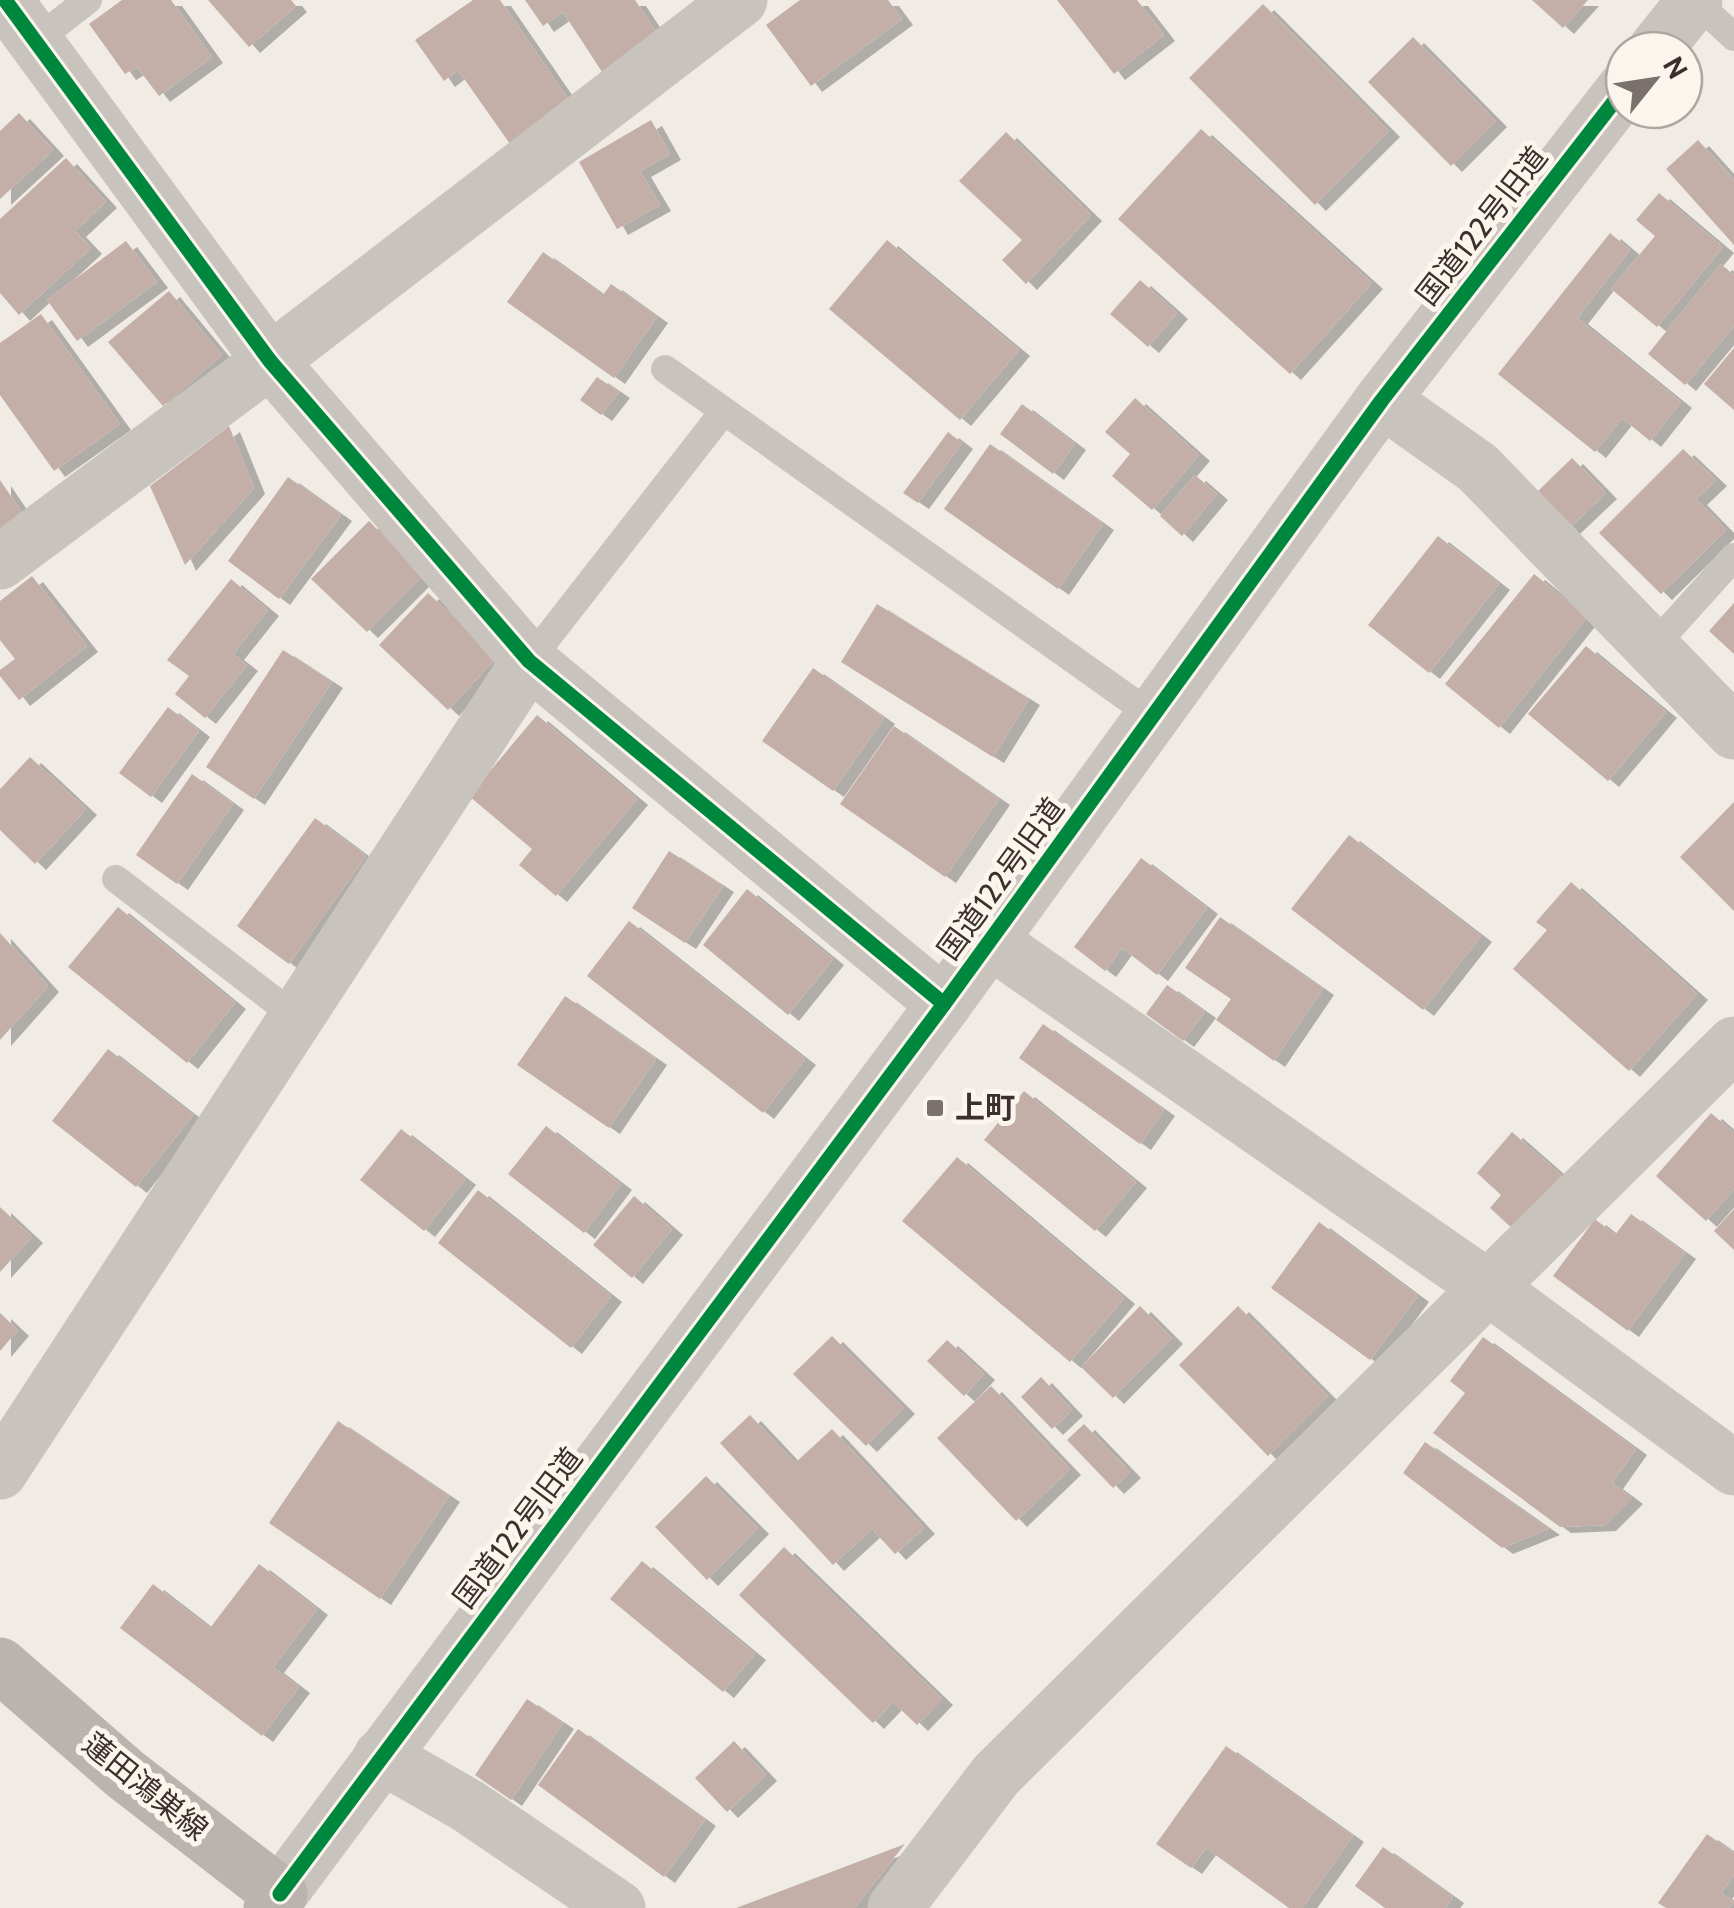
<svg xmlns="http://www.w3.org/2000/svg" width="1734" height="1908" font-family="Cabin,'Noto Sans JP',sans-serif">
<style>
.building{fill:#c3afa7;filter:url(#shadow)}
.lines{fill:none;stroke-linecap:round;stroke-linejoin:round}
.service{stroke:#c9c3be;stroke-width:28}
.minor{stroke:#c9c3be;stroke-width:55}
.tertiary{stroke:#c9c3be;stroke-width:55}
.secondary{stroke:#bab3ae;stroke-width:55}
.cycleway-casing{stroke:#fbf5ee;stroke-width:21}
.cycleway{stroke:#00873e;stroke-width:15}
.poi-dot{fill:#7a716c;stroke:#fbf5ee;stroke-width:4}
.labels{text-anchor:middle;stroke-width:10;stroke-linejoin:round;paint-order:stroke}
.street-label{font-size:30px;fill:#3b302b;stroke:#fbf5ee}
.poi-label{font-size:30px;font-weight:bold;fill:#3b302b;stroke:#fbf5ee;text-anchor:start}
</style>
<defs>
<filter id="shadow"><feDropShadow dx="11" dy="6" stdDeviation="0" flood-color="#0004"/></filter>
</defs>
<rect width="100%" height="100%" fill="#f0ebe5"/>
<g class="building">
<polygon points="122,0 171,0 212,57 159,96 137,67 125,74 89,24"/>
<polygon points="208,0 291,0 296,6 249,47"/>
<polygon points="473,0 500,0 570,102 510,144 458,70 444,81 415,40"/>
<polygon points="525,0 635,0 660,38 604,75 563,12 543,26"/>
<polygon points="800,0 888,0 902,19 811,86 766,25"/>
<polygon points="1057,0 1137,0 1164,35 1114,74"/>
<polygon points="1532,0 1588,0 1563,28"/>
<polygon points="1263,4 1389,131 1315,205 1189,78"/>
<polygon points="1413,37 1496,121 1451,166 1368,82"/>
<polygon points="19,113 53,150 0,199 0,131"/>
<polygon points="651,120 670,154 640,171 660,205 617,229 579,162"/>
<polygon points="1201,129 1372,283 1290,374 1118,219"/>
<polygon points="1006,132 1091,215 1026,284 1002,260 1022,240 959,181"/>
<polygon points="1698,140 1734,180 1734,245 1666,169"/>
<polygon points="66,158 106,202 75,231 91,248 19,315 0,293 0,219"/>
<polygon points="1659,193 1723,247 1657,327 1611,289 1655,236 1636,220"/>
<polygon points="1610,233 1630,250 1577,318 1681,402 1650,441 1622,418 1595,452 1498,374"/>
<polygon points="887,240 1019,350 960,420 829,309"/>
<polygon points="126,241 157,282 77,341 47,300"/>
<polygon points="543,252 603,295 611,284 657,317 614,378 507,302"/>
<polygon points="1721,264 1734,275 1734,326 1685,385 1648,354"/>
<polygon points="1140,280 1177,313 1148,347 1110,314"/>
<polygon points="169,291 222,355 163,406 108,342"/>
<polygon points="41,314 120,424 54,471 0,395 0,343"/>
<polygon points="1734,348 1734,410 1704,384"/>
<polygon points="597,377 619,392 601,415 580,400"/>
<polygon points="1135,398 1199,455 1152,510 1112,476 1130,454 1105,432"/>
<polygon points="1022,404 1075,444 1053,474 1000,434"/>
<polygon points="229,426 254,488 185,565 150,486"/>
<polygon points="948,432 962,443 918,503 903,493"/>
<polygon points="990,444 1103,524 1058,589 944,509"/>
<polygon points="1683,449 1716,480 1696,499 1726,530 1661,594 1599,533"/>
<polygon points="1572,458 1606,493 1569,528 1536,493"/>
<polygon points="1195,475 1217,494 1182,536 1160,516"/>
<polygon points="288,477 341,515 279,599 228,561"/>
<polygon points="0,480 23,514 0,529"/>
<polygon points="369,521 423,576 367,632 311,579"/>
<polygon points="1438,536 1499,584 1429,673 1368,625"/>
<polygon points="1534,574 1587,617 1499,728 1445,684"/>
<polygon points="32,576 87,646 19,700 0,676 0,670 15,659 0,640 0,601"/>
<polygon points="231,579 268,610 233,654 247,665 205,718 175,694 189,676 167,660"/>
<polygon points="428,593 497,657 448,710 379,645"/>
<polygon points="1734,603 1734,654 1709,631"/>
<polygon points="877,604 1029,699 993,757 841,662"/>
<polygon points="1586,646 1666,712 1608,781 1528,714"/>
<polygon points="283,650 332,682 254,799 206,767"/>
<polygon points="813,668 884,718 833,791 762,741"/>
<polygon points="168,707 199,731 151,797 119,773"/>
<polygon points="537,715 637,799 556,896 519,865 532,849 469,796"/>
<polygon points="894,726 999,799 945,877 840,804"/>
<polygon points="30,757 86,809 35,864 0,830 0,789"/>
<polygon points="192,774 233,804 177,884 136,855"/>
<polygon points="1734,802 1734,911 1680,857"/>
<polygon points="315,818 366,856 289,964 237,926"/>
<polygon points="1349,835 1481,936 1423,1010 1291,909"/>
<polygon points="669,851 723,886 685,943 632,908"/>
<polygon points="1141,858 1207,908 1157,975 1122,948 1105,971 1074,947"/>
<polygon points="1571,882 1697,994 1629,1071 1513,969 1547,930 1536,922"/>
<polygon points="747,889 833,959 788,1015 703,945"/>
<polygon points="118,907 235,1003 187,1063 68,967"/>
<polygon points="1220,917 1323,989 1274,1061 1216,1020 1231,999 1185,968"/>
<polygon points="629,921 805,1059 763,1113 587,976"/>
<polygon points="0,933 48,986 0,1040"/>
<polygon points="1167,985 1205,1012 1183,1041 1146,1014"/>
<polygon points="565,996 656,1059 609,1128 517,1065"/>
<polygon points="1043,1024 1164,1110 1140,1144 1019,1058"/>
<polygon points="108,1049 193,1115 136,1187 52,1121"/>
<polygon points="1024,1091 1136,1182 1095,1231 984,1140"/>
<polygon points="1711,1113 1734,1133 1734,1189 1706,1221 1656,1176"/>
<polygon points="546,1126 621,1184 584,1233 508,1174"/>
<polygon points="401,1129 465,1179 424,1231 360,1180"/>
<polygon points="1512,1132 1561,1175 1514,1230 1490,1208 1501,1195 1477,1173"/>
<polygon points="957,1157 1124,1298 1070,1362 902,1221"/>
<polygon points="478,1190 611,1296 571,1348 438,1243"/>
<polygon points="634,1196 672,1229 632,1278 593,1245"/>
<polygon points="0,1207 32,1237 0,1272"/>
<polygon points="1734,1209 1734,1250 1714,1231"/>
<polygon points="1631,1214 1685,1253 1628,1331 1553,1276 1595,1219 1615,1235"/>
<polygon points="1319,1222 1418,1296 1370,1360 1271,1288"/>
<polygon points="1140,1306 1172,1338 1113,1398 1081,1367"/>
<polygon points="1238,1306 1328,1396 1268,1456 1179,1365"/>
<polygon points="0,1313 18,1330 0,1351"/>
<polygon points="832,1336 904,1408 866,1446 793,1374"/>
<polygon points="1483,1337 1636,1449 1612,1483 1632,1498 1605,1525 1560,1527 1433,1433 1465,1393 1450,1381"/>
<polygon points="947,1340 984,1374 964,1396 927,1361"/>
<polygon points="1041,1377 1072,1410 1052,1429 1021,1397"/>
<polygon points="991,1386 1070,1469 1016,1521 937,1438"/>
<polygon points="750,1415 795,1463 832,1429 924,1528 895,1554 872,1529 833,1565 720,1443"/>
<polygon points="338,1421 449,1496 380,1599 269,1523"/>
<polygon points="1084,1424 1130,1472 1113,1488 1067,1440"/>
<polygon points="1425,1442 1549,1529 1502,1548 1403,1473"/>
<polygon points="706,1476 758,1528 707,1580 655,1527"/>
<polygon points="784,1547 942,1699 917,1725 893,1702 873,1723 739,1595"/>
<polygon points="642,1561 755,1654 723,1692 610,1599"/>
<polygon points="259,1564 317,1609 273,1667 299,1687 262,1736 120,1628 153,1584 210,1628"/>
<polygon points="527,1699 563,1723 511,1800 475,1775"/>
<polygon points="578,1729 705,1820 664,1877 538,1785"/>
<polygon points="734,1741 766,1775 727,1812 695,1778"/>
<polygon points="1226,1746 1353,1836 1302,1908 1289,1908 1206,1848 1191,1868 1156,1844"/>
<polygon points="1707,1834 1734,1853 1734,1875 1721,1893 1734,1902 1729,1908 1666,1908 1658,1903"/>
<polygon points="905,1844 854,1908 736,1908"/>
<polygon points="1383,1847 1453,1897 1445,1908 1385,1908 1355,1886"/>
</g>
<g class="lines">
<g class="service">
<polyline points="1695,1 1734,37"/>
<polyline points="34,42 88,0"/>
<polyline points="665,369 1153,716"/>
<polyline points="1651,649 1734,557"/>
<polyline points="529,661 724,411"/>
<polyline points="116,879 296,1017"/>
</g>
<g class="minor">
<polyline points="5,0 270,361 529,661 944,1004"/>
<polyline points="1382,400 1478,468 1734,732"/>
<polyline points="0,562 270,361 740,0"/>
<polyline points="990,941 1489,1288 1734,1468"/>
<polyline points="0,1472 529,661"/>
<polyline points="381,1756 468,1806 618,1908"/>
<polyline points="895,1908 996,1775 1734,1044"/>
</g>
<g class="tertiary">
<polyline points="1655,50 1695,0"/>
<polyline points="280,1894 944,1004 1382,400 1624,89"/>
</g>
<polyline class="secondary" points="0,1665 125,1774 280,1894 271,1908"/>
<g class="cycleway-casing">
<g id="cycleway">
<polyline points="5,0 270,361 529,661 944,1004"/>
<polyline points="280,1894 944,1004 1382,400 1624,89"/>
</g>
</g>
<use href="#cycleway" class="cycleway"/>
</g>
<rect class="poi-dot" x="925" y="1098" width="20" height="20" rx="5"/>
<g class="labels">
<g class="street-label">
<text transform="translate(1482 226) rotate(-52)" y="10">国道122号旧道</text>
<text transform="translate(1001 879) rotate(-54)" y="10">国道122号旧道</text>
<text transform="translate(518 1528) rotate(-53)" y="10">国道122号旧道</text>
<text transform="translate(145 1787) rotate(39)" y="10">蓮田鴻巣線</text>
</g>
<g class="poi-label">
<text x="955" y="1118">上町</text>
</g>
</g>
<g transform="translate(1654 80) rotate(60)"><circle r="48" fill="#fbf5ee" stroke="#aea6a0" stroke-width="2.5"/>
<path d="M0-8L18 38L0 25L-18 38Z" fill="#7a716c"/>
<text y="-15" font-size="28" font-weight="bold" text-anchor="middle" fill="#3b302b">N</text>
</g>
</svg>
